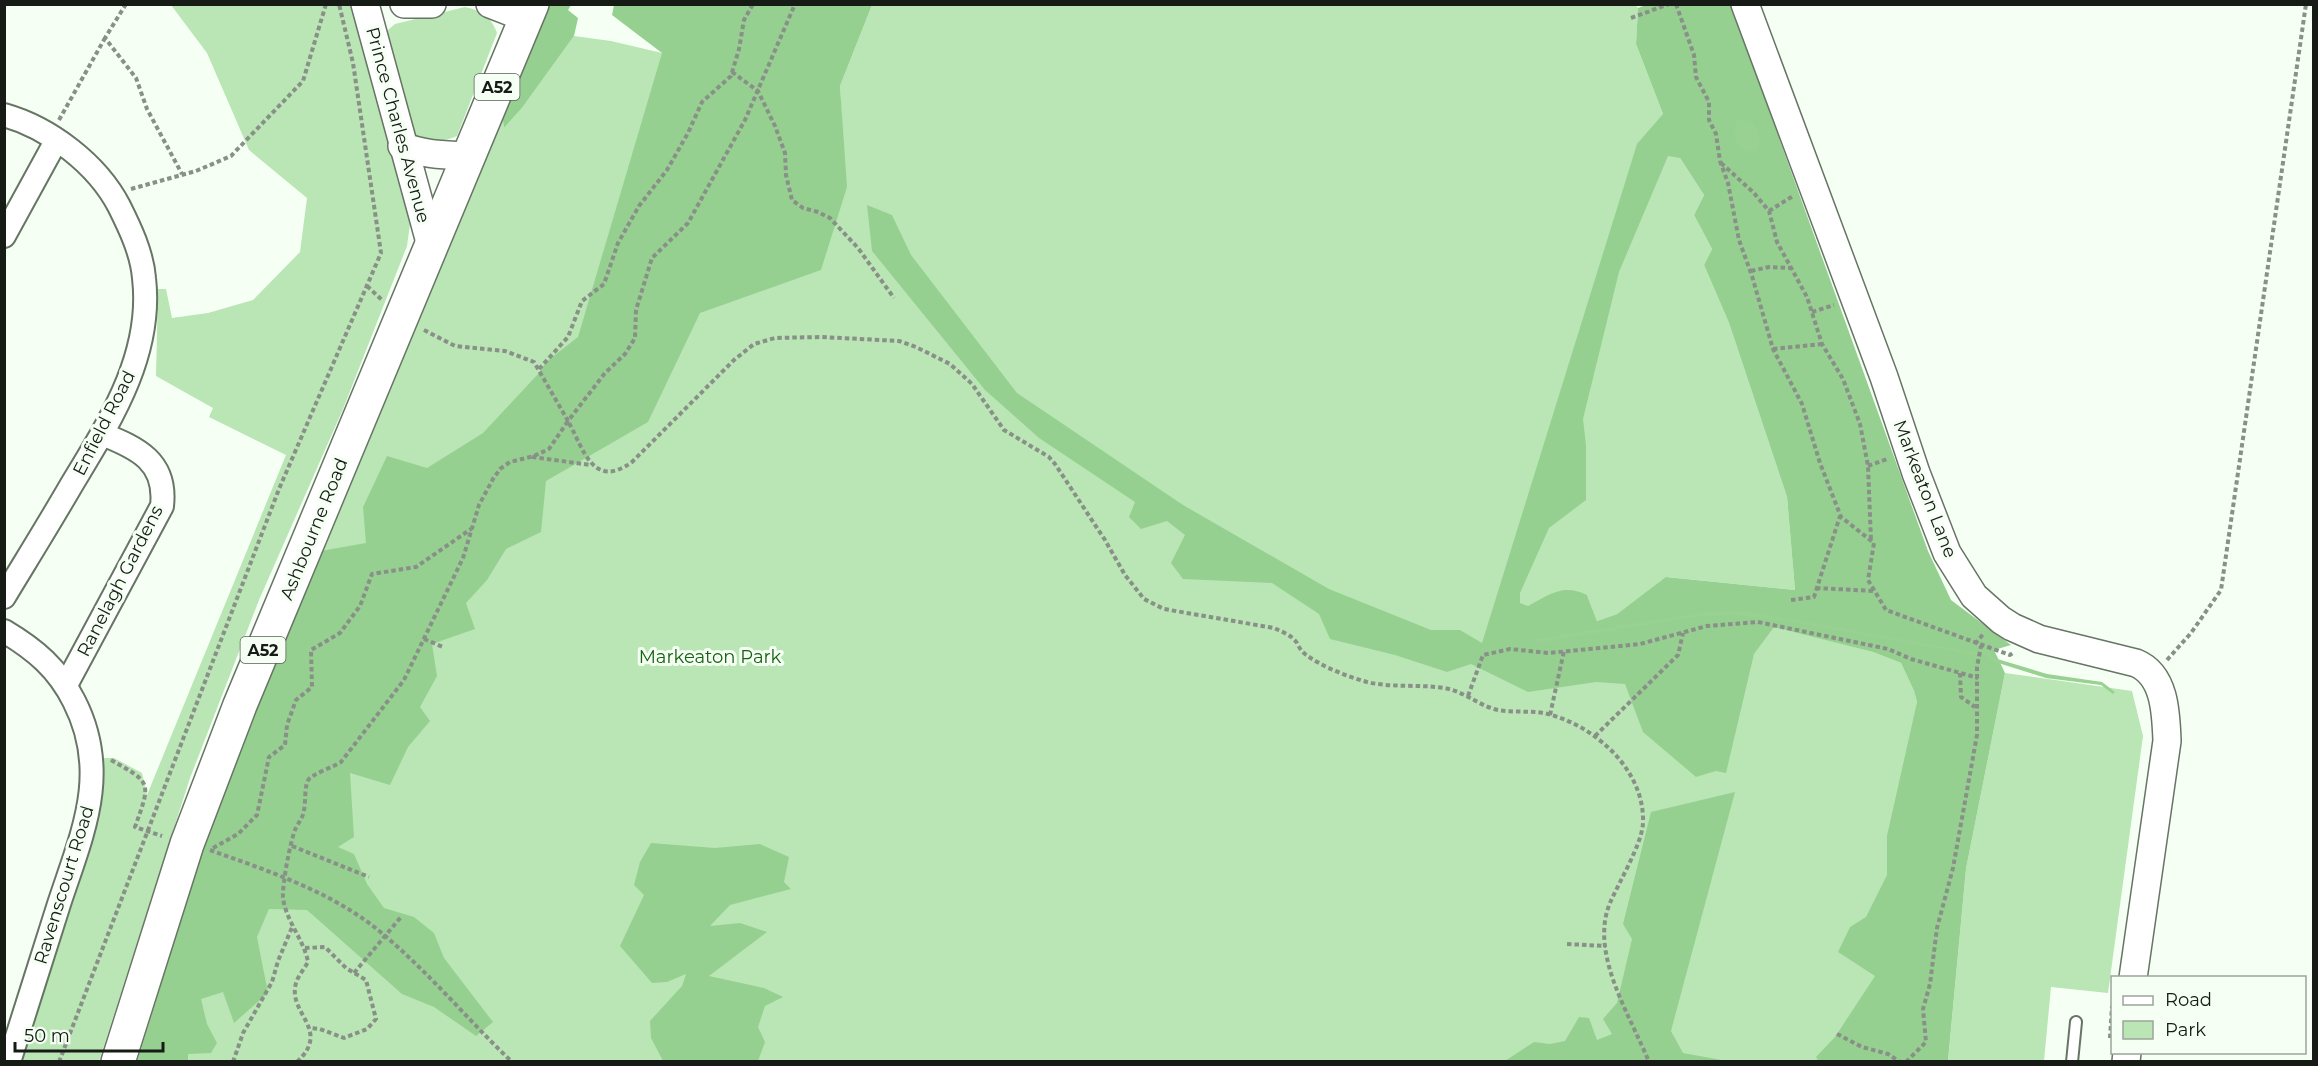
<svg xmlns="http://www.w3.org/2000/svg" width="2318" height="1066" font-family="Montserrat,sans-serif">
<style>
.green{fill:#b9e6b4}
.forest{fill:#96d091;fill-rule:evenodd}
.water{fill:#98d192}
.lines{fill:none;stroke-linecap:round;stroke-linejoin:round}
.service-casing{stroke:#677565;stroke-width:14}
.minor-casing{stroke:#677565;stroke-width:26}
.tertiary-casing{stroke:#677565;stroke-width:30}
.trunk-casing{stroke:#677565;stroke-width:36}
.path{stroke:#889087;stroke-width:4;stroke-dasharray:4.5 3;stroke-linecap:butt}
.service{stroke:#fff;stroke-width:10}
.minor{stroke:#fff;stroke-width:22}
.tertiary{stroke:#fff;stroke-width:27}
.trunk{stroke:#fff;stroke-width:33}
.labels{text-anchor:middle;stroke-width:6;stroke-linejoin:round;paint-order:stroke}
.shield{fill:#f5fff4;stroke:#595f58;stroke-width:1.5}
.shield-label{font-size:16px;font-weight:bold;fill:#161b15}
.street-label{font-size:18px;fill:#161b15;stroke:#f5fff4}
.park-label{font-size:18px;fill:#156312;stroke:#f5fff4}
</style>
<rect width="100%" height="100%" fill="#f5fff4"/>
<g class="green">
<polygon points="1635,4 1638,8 1636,44 1680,158 1704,195 1694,215 1712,249 1704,265 1729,323 1787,497 1795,590 1667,577 1617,614 1597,621 1587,595 1529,606 1674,640 1774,626 1873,652 1901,663 1914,691 1917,702 1887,1061 137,1062 315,552 502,115 504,128 522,108 574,36 611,41 662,53 844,160 840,86 872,5"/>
<polygon points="171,5 354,5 404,186 410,224 407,246 343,409 259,600 190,778 99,1061 21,1062 97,817 102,758 114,758 142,773 147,795 286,455 209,417 213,408 156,376 158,289 166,289 172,318 208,313 253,300 300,252 307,198 249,150 207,53"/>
<path d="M 465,7 C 482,11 491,17 497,33 L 457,136 C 438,144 426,142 409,132 L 385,37 L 388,30 L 395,24 Z"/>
<polygon points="2005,673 2132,691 2143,736 2108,993 2051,987 2044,1061 1948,1062 1966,869"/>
</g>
<g class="forest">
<path d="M 1648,4 L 1731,5 L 1928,551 L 1951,600 L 2011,645 L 1994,650 L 2005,673 L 1966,869 L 1948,1061 L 1819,1062 L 1816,1057 L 1835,1037 L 1875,976 L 1838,952 L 1850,927 L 1866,917 L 1887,875 L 1887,836 L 1917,702 L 1914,691 L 1901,663 L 1873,652 L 1774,627 L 1754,654 L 1726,773 L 1716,771 L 1696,777 L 1643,732 L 1625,684 L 1596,682 L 1528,692 L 1471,664 L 1447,672 L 1395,655 L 1330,639 L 1319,614 L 1272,583 L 1183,579 L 1171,563 L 1185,535 L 1167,521 L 1141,529 L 1129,517 L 1135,502 L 1039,438 L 985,390 L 872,251 L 867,205 L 892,215 L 911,255 L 1017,393 L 1183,505 L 1329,589 L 1431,630 L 1460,630 L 1482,643 L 1637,144 L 1663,114 L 1636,44 L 1638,8 ZM 1668,156 L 1680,158 L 1704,195 L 1694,215 L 1712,249 L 1704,265 L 1729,323 L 1787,497 L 1795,590 L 1666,577 L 1617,614 L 1597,621 L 1587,595 C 1563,583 1549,595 1528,606 L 1520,603 L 1520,593 L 1549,528 L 1586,500 L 1586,445 L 1583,419 L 1619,272 Z"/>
<polygon points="549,5 571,5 568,10 578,18 574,36 522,108 504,128 502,115"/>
<polygon points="614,5 872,5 840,86 847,187 821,270 700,313 648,422 546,481 541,532 506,549 487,580 466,603 475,629 432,644 437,676 420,707 430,721 408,747 390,785 350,773 354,837 338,847 354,854 367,884 384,908 414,917 434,933 444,958 493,1022 476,1036 434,1007 402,994 307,910 269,909 257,937 268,993 234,1023 223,992 201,999 207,1024 217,1043 211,1053 188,1054 188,1061 137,1062 203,848 315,552 366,543 363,507 387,456 427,468 483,433 539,373 546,362 578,337 662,53 612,15"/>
<polygon points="1735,792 1671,1031 1683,1053 1727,1061 1505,1061 1534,1042 1550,1044 1565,1041 1579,1017 1589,1018 1597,1040 1612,1034 1603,1019 1617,1003 1632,939 1623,924 1651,812"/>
<polygon points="651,843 715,848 760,844 789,857 784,882 791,889 730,905 710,926 740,923 767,932 709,976 764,988 783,997 765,1006 758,1027 765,1042 758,1061 663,1061 651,1038 650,1021 682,986 686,974 667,982 652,983 620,946 644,895 634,885 640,862"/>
</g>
<g class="water">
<path d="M 1742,119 L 1750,121 C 1759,129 1764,142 1755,152 L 1745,151 L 1737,145 L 1734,128 L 1738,120 Z"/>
<polygon points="1746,611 1972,652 1987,650 1994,658 2047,674 2102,682 2115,692 2113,694 2101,685 2046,678 1992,661 1986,654 1968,654 1781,620 1732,615 1697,617 1535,643 1535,639 1703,612"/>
</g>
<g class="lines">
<g class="service-casing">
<polyline id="service" points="2072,1062 2076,1022"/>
</g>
<g class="minor-casing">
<g id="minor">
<path d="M 4,115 C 50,128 97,164 119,206 C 130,228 142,253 144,278 C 153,355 110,421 72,484 C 50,522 27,559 4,597"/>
<polyline points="4,236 56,141"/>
<path d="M 4,631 C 36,650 58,669 74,701 C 111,773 82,834 59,904 C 42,957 26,1009 9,1062"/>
<path d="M 66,685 L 162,506 C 167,462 138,448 102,434"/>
</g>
</g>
<g class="tertiary-casing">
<g id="tertiary">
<polyline points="365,4 431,246"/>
<polyline points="404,4 432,4"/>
<polyline points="490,4 526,18"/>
<path d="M 1745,4 L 1884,377 L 1916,473 L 1947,553 L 1974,596 L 2001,620 L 2012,627 L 2039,639 L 2136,663 C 2165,675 2166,713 2167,741 L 2133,978"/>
<path d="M 402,146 C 424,155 445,155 468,156"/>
<polyline points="2126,1062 2127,1052"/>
</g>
</g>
<g class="trunk-casing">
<polyline id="trunk" points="118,1062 187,844 240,705 532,4"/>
</g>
<g class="path">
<polyline points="126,4 105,38 136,78 147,109 182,174"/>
<polyline points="1676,4 1694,55 1696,77 1709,102 1709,120 1716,134 1720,161 1728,183 1739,240 1752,276 1773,349 1802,404 1820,463 1841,517 1874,543 1868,580 1886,610 2010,655 2014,652"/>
<polyline points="1631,18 1669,4"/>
<polyline points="732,72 758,91 775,126 785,153 786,175 792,200 803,208 818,212 830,218 858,248 894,298"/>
<polyline points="59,120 105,38"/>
<polyline points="1721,163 1753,192 1769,211 1777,242 1807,297 1822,344 1843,379 1860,424 1868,466 1871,541"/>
<polyline points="131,189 196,171 231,156 303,81 326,4"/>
<polyline points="1769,211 1793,196"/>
<polyline points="1751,271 1769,267 1791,268"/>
<polyline points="367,286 382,300"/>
<polyline points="1812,312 1834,305"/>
<polyline points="424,330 455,346 505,351 534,362 568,421 605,373 625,354 635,338 636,310 652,258 688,223 745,120 795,4"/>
<polyline points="1773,349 1822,344"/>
<polyline points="539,369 568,337 582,301 604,284 618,243 639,206 667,170 688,133 702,102 731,76 739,49 744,20 753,4"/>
<polyline points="532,457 591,465"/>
<polyline points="1868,466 1887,459"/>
<polyline points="1816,588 1875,591"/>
<polyline points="1791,600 1814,597 1840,516"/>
<polyline points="424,639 443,647"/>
<polyline points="1975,644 1984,633"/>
<polyline points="2167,660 2191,633 2221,590 2306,4"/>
<polyline points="1960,673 1961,697 1975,707"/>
<polyline points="1468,696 1483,655 1510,649 1549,653 1640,644 1707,626 1758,622 1888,649 1911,659 1978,678"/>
<polyline points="1550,715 1564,651"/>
<polyline points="1595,736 1678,655 1683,633"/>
<path d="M 111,760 C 152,783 151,782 135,827 L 162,836"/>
<polyline points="292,846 369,877"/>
<polyline points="213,848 238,834 257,815 269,757 285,745 287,725 296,700 312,687 311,650 340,633 360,606 372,574 416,567 471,529"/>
<path d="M 210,850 C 268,871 330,891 378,930 C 427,970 467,1019 512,1062"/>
<polyline points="1567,944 1606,946"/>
<polyline points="305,948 325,947 346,968 366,980 376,1019 367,1029 344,1038 320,1029 310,1028"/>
<polyline points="354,973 401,917"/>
<polyline points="1837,1034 1862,1047 1888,1054 1900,1062"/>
<polyline points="2110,1038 2112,1006"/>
<polyline points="59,1062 279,489 381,253 353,63 339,4"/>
<polyline points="233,1062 243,1033 272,982 278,961 293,925"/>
<path d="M 297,1062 C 332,1029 287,1014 296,983 C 298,976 304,969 308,962 C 304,940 286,921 283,898 C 282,885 290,843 295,830 C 298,823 303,818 304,810 C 306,801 304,785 309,779 C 313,774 333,767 341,762 L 404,680 L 463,558 L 479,505 L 493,479 L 500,469 L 510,462 L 534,456 L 549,449 L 568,421 C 584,450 593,490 632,462 L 734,360 L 754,344 L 775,338 L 821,337 L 899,341 L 916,347 L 950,364 L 972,384 L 1004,430 L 1049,457 L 1055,464 L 1105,540 L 1125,575 L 1144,599 L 1164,609 L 1274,628 C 1282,632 1292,635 1297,643 C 1299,647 1301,651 1305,654 C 1322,667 1346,676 1367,682 C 1392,688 1418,684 1444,688 C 1464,691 1479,706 1498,710 C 1515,713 1532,710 1548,714 C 1595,726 1645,770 1643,823 C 1642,844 1619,882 1610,903 C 1589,953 1630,1015 1649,1062"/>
<polyline points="1906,1062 1926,1042 1923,1009 1930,984 1937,928 1953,868 1977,735 1977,667 1981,646"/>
</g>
<use href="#service" class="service"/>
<use href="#minor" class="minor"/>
<use href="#tertiary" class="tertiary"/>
<use href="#trunk" class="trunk"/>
</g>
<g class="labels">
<g class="shield">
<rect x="474.5" y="74" width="45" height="26" rx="4.5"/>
<rect x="240.5" y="637" width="45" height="26" rx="4.5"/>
</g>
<g class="shield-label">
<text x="497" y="93">A52</text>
<text x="263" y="656">A52</text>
</g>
<g class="street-label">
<text transform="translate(398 125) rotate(75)" y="6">Prince Charles Avenue</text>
<text transform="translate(104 423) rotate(-63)" y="6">Enfield Road</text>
<text transform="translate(1925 489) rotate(69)" y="6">Markeaton Lane</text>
<text transform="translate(314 529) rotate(-68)" y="6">Ashbourne Road</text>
<text transform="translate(120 581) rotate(-63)" y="6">Ranelagh Gardens</text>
<text transform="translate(64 885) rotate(-73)" y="6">Ravenscourt Road</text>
</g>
<g class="park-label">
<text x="710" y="663">Markeaton Park</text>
</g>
</g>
<rect width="2318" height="1066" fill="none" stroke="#161b15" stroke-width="12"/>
<rect x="2111" y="976" width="195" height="78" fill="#f5fff4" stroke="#9ca49b" stroke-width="1.5"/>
<rect x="2123" y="996" width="30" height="9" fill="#ffffff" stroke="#9ca49b" stroke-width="1.5"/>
<text x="2165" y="1006" font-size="18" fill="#161b15">Road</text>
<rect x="2123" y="1021" width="30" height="18" fill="#b9e6b4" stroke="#9ca49b" stroke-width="1.5"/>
<text x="2165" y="1036" font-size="18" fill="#161b15">Park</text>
<path d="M15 1042v9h148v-9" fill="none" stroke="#161b15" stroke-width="3"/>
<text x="24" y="1042" font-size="18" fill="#161b15" stroke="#f5fff4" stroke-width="4.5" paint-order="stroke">50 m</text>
</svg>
